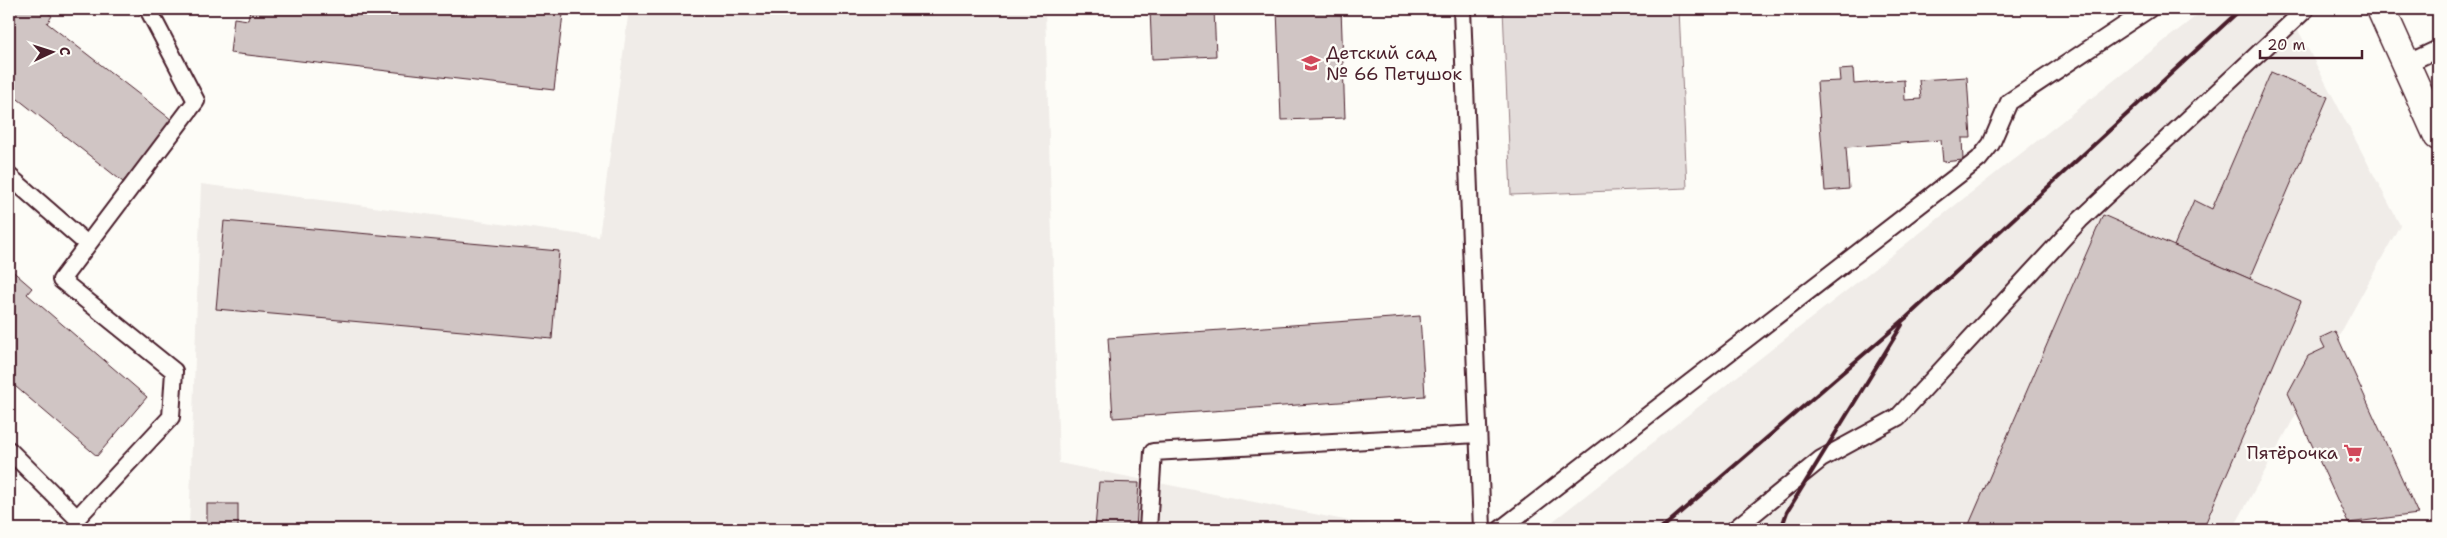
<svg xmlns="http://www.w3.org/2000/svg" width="2447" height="538" font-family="'Shantell Sans',sans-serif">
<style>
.built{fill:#f0ece8}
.green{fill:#e3dcda;stroke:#967e82}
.building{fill:#d0c5c4;stroke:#4a1f2b}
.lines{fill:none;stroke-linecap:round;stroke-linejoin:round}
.service-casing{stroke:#4a1f2b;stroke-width:20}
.minor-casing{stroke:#4a1f2b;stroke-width:31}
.service{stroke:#fdfcf7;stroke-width:16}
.minor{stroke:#fdfcf7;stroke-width:28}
.rail{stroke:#4a1f2b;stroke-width:4}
.labels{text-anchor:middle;stroke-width:5;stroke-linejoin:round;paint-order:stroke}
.poi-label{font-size:18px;fill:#4a1f2b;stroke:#fdfcf7;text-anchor:start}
</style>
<rect width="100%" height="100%" fill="#fdfcf7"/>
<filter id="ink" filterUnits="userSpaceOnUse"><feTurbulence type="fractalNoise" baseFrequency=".02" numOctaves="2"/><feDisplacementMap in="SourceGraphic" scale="10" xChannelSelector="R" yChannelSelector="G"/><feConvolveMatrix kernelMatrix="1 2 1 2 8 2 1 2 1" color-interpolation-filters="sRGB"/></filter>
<g filter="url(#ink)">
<g class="built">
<polygon points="629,9 1045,9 1059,463 1389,529 189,529 201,184 599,237"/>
<polygon points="2205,9 2287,9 2400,225 2233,529 1543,529"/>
</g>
<polygon class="green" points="1503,9 1679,9 1687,188 1511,195"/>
<g class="building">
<polygon points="9,9 42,9 52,16 47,23 172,120 123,182 9,92"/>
<polygon points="250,9 513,9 563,14 554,90 230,53 234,18 248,20"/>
<polygon points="1150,9 1214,9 1216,56 1152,59"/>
<polygon points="1277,9 1341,9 1345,118 1281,120"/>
<polygon points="1853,69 1854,84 1904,80 1905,100 1921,99 1919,80 1967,77 1971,138 1962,138 1963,160 1943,162 1941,140 1846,147 1849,189 1825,191 1817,82 1840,81 1839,70"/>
<polygon points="2271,72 2328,97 2250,279 2174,246 2194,200 2212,209"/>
<polygon points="2103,215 2301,301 2203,529 1967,529"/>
<polygon points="224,221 559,251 552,339 216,309"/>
<polygon points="9,268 32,288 27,294 147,397 97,456 9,381"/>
<polygon points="1420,316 1425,396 1113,418 1108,338"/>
<polygon points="2335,331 2418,514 2348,523 2288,393 2308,356 2325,348 2320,338"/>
<polygon points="1099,482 1139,483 1136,529 1095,529"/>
<rect x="207" y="504" width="31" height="25"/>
</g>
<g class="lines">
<g class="service-casing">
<g id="service">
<polyline points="1462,9 1482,529"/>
<polyline points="2406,64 2438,49"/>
<polyline points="9,176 87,244"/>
<polyline points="9,450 77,518 171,417 174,371 61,280 196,101 148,9"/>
<polyline points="1148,529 1153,452 1478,434"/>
<polyline points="1501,529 1979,159 1991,144 2009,102 2149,9"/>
<polyline points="1735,529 1821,459 1898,417 2080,220 2306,9"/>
</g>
</g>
<g class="minor-casing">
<polyline id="minor" points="2381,9 2438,136"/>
</g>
<use href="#service" class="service"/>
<use href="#minor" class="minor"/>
<g class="rail">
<polyline points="1661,529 1907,317 2241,9"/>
<polyline points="1781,529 1787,512 1902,325"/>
</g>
</g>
</g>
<defs>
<g id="school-bare" transform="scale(1.5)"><path d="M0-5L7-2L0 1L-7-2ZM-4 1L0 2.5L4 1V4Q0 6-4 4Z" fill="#d1495b" stroke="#fdfcf7" stroke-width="2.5" paint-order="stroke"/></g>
<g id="supermarket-bare" transform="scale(1.5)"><path d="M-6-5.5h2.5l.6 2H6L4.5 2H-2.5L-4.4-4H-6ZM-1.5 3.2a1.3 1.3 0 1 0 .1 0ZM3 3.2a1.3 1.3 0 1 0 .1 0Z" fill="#d1495b" stroke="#fdfcf7" stroke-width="2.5" paint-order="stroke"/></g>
</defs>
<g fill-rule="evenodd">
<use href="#school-bare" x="1311" y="63"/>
<use href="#supermarket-bare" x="2353" y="453"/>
</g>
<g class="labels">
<g class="poi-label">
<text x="1326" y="59">Детский сад<tspan x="1326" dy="21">№ 66 Петушок</tspan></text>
<text x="2338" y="459" text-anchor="end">Пятёрочка</text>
</g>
</g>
<rect width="2447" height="538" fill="none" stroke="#fdfcf7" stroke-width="30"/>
<rect x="15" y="15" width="2417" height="508" fill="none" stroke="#4a1f2b" stroke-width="2" filter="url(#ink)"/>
<g transform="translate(52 52) rotate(86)" stroke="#fdfcf7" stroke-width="4" paint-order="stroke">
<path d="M0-4L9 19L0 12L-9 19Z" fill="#4a1f2b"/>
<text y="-8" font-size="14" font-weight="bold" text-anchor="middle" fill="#4a1f2b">С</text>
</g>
<path d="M2260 50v8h102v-8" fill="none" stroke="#4a1f2b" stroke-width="2.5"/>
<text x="2267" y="50" font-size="15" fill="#4a1f2b" stroke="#fdfcf7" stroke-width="4" paint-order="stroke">20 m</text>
</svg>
